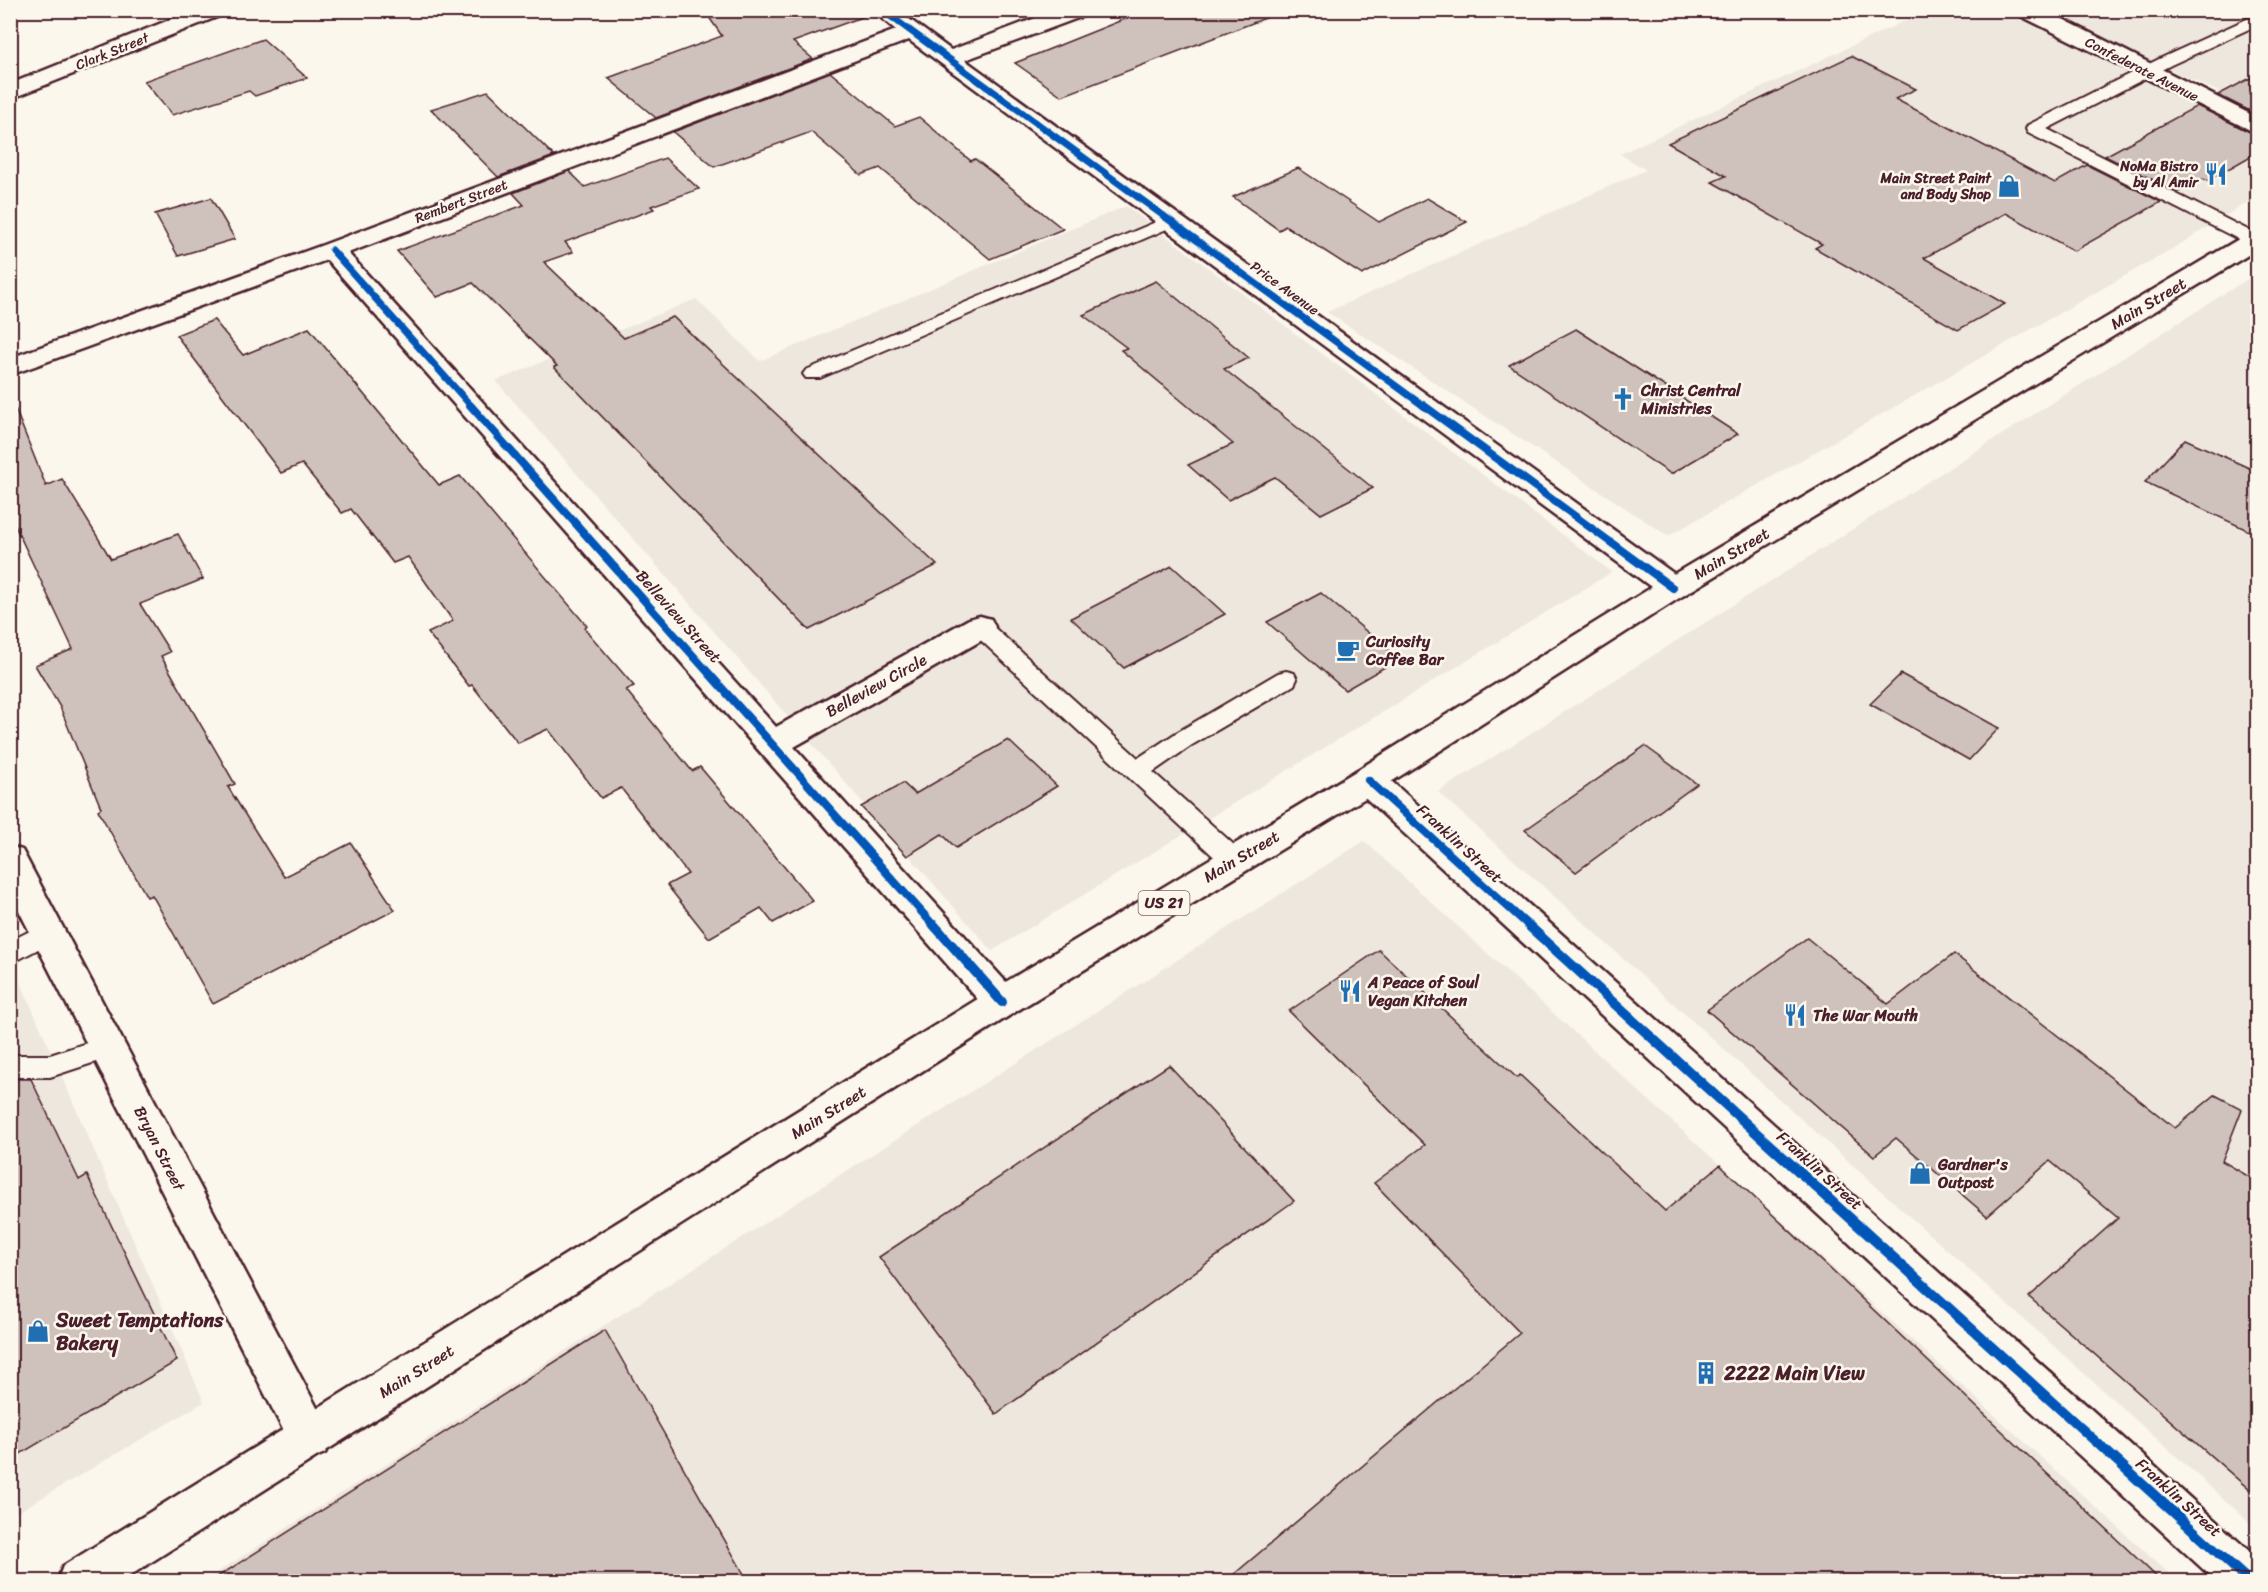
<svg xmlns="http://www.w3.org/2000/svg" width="2268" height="1592" font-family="Sriracha,sans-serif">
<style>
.built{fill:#eee7de}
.building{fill:#cfc2bc;stroke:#4a1f2b;stroke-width:1.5}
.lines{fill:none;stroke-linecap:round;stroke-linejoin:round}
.lane-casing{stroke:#4a1f2b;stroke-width:4}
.street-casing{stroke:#4a1f2b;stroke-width:5}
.primary-casing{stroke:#4a1f2b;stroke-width:5}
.lane{fill:#fbf7ec;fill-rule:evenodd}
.street{fill:#fbf7ec;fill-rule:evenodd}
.primary{fill:#fbf7ec;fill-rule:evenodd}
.cycleway-far2-casing{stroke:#fbf7ec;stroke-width:10}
.cycleway-far1-casing{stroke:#fbf7ec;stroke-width:12}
.cycleway-casing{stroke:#fbf7ec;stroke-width:14}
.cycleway-far2{stroke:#0057b8;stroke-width:7}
.cycleway-far1{stroke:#0057b8;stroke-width:8}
.cycleway{stroke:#0057b8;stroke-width:10}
.labels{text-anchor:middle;stroke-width:5;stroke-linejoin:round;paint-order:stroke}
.far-street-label{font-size:14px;fill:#4a1f2b;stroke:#fbf7ec}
.far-poi-label{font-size:14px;font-weight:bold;fill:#4a1f2b;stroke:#fbf7ec;text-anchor:end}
.shield{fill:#fbf7ec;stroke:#7f6065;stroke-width:1.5}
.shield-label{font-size:15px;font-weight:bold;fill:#4a1f2b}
.street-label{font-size:16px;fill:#4a1f2b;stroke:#fbf7ec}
.poi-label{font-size:16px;font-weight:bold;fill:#4a1f2b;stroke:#fbf7ec;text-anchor:start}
.near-poi-label{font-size:20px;font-weight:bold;fill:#4a1f2b;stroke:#fbf7ec;text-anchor:start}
</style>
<rect width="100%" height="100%" fill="#fbf7ec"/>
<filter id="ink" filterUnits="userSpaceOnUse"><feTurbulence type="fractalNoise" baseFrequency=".0167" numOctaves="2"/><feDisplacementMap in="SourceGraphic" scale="12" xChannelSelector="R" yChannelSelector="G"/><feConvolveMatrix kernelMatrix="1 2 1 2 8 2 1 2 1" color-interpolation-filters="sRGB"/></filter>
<g filter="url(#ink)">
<g class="built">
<polygon points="2070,10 2257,11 2257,110 2057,17"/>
<polygon points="1926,11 2024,11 2257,138 2257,196 2179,245 1668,536 1327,312 1646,170 1620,154"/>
<polygon points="1126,206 1612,572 992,951 496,381 696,299 760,361"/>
<polygon points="2257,273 2257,1529 1438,792"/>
<polygon points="1364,841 2177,1581 202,1582"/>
<polygon points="10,958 204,1402 11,1516 10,1516"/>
</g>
<g class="building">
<polygon points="704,10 864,10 865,16 793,42 813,59 656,118 608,78 722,36"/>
<polygon points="1147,10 1276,10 1276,14 1062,96 1015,63"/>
<polygon points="263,39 307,78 255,96 249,91 172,115 144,81"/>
<polygon points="1851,56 1916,89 1895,99 2055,183 2087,165 2161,202 2074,251 2006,213 1924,258 2005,304 1958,330 1815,248 1822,244 1712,182 1726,176 1668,143"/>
<polygon points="830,72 895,126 919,117 971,161 975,159 1063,229 990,259 880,168 861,175 811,132 714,167 673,132"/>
<polygon points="2258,74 2258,115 2218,95"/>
<polygon points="488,91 554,156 498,177 431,109"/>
<polygon points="2197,106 2258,136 2258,152 2207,181 2203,179 2178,192 2105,156"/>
<polygon points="665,158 699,189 651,206 654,209 565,242 573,252 544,262 624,338 673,317 937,565 809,630 554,367 557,366 473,283 437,297 397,251 524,205 513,193 569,171 585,187"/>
<polygon points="1298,168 1379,222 1427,198 1467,222 1362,275 1286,226 1279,230 1233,197"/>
<polygon points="211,198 235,239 178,256 155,214"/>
<polygon points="1156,281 1249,358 1224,369 1373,488 1321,514 1275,477 1228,500 1188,465 1233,444 1121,350 1127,348 1083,315"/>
<polygon points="214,320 243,355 309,328 439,485 460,476 587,626 584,628 634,686 626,690 692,771 700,767 813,901 773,923 761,908 709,938 667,885 688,874 621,788 601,798 548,729 518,743 472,685 469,686 428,633 453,621 408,557 393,563 351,509 342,513 302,464 281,473 176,335"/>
<polygon points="1576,329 1738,434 1671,474 1509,365"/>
<polygon points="10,401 12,401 46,486 62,479 111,559 178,534 203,579 140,604 170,652 161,656 235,784 228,787 284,877 351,843 395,910 213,1004 152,895 147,897 98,810 101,808 60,707 35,665 73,649 10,515"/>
<polygon points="2185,439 2258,472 2258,535 2145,482"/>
<polygon points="1172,566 1225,614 1124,668 1071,618"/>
<polygon points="1321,593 1399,659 1345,690 1267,622"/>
<polygon points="1901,674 1999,728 1969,760 1870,704"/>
<polygon points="1008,740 1057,786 956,848 942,834 907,856 861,807 903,783 915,794"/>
<polygon points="1645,746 1697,784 1576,872 1525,830"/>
<polygon points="1807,938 1888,1004 1954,954 2175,1128 2215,1095 2242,1109 2222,1161 2258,1182 2258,1497 2029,1297 2118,1218 2050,1161 1987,1216 1896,1138 1874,1156 1707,1010"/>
<polygon points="1379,950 1517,1078 1520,1075 1665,1211 1720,1165 2161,1581 1226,1581 1520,1333 1374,1183 1425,1145 1289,1011"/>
<polygon points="1169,1065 1294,1201 996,1414 879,1257"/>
<polygon points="10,1079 31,1079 79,1180 87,1175 177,1361 10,1460"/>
<polygon points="605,1330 748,1581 211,1581"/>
</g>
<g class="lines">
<g class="lane-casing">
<g id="lane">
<polygon points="2249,18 2258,21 2258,32 2249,29 2171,65 2047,129 2258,235 2258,245 2248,244 2028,133 2026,129 2028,125 2159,59"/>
<polygon points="1170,216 1176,217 1179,221 1176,225 820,378 806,378 803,374 806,370"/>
<polygon points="980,619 988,622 1138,758 1176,733 1278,673 1286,671 1294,673 1297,679 1294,685 1192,745 1153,772 1243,853 1246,860 1243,867 1234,870 1225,867 972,632 969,627 972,622"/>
<polygon points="48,922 57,925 61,932 57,939 10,964 10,941"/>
<polygon points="108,1036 117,1039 121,1047 117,1055 50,1077 10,1077 10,1055 50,1055"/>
</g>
</g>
<g class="street-casing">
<g id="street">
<polygon points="194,10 224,10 222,15 10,99 10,84"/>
<polygon points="872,10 897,10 951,50 1057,10 1088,10 1086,15 965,60 1684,581 1688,588 1684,595 1673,598 1662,595 909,40 348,253 776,727 969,619 980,616 991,619 995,627 991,635 794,747 1015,992 1020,1002 1015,1012 1002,1017 989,1012 327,260 10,375 10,358 323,245 896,30"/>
<polygon points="2017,10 2045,10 2258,118 2258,134 2019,15"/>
<polygon points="1368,768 1380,771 2258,1559 2258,1582 2217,1582 1356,789 1352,780 1356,771"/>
<polygon points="10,846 22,850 325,1423 331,1438 325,1453 310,1459 295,1453 10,893"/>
</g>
</g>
<g class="primary-casing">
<polygon id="primary" points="2258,231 2258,249 1684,595 1380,789 1015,1012 120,1582 57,1582 63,1566 989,992 1356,771 1662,581 2249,233"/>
</g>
<use href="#lane" class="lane"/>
<use href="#street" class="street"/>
<use href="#primary" class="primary"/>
<g class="cycleway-far2-casing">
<g id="cycleway-far2">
<polyline points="882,10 1425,407"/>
<polyline points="332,250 472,407"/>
</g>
</g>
<g class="cycleway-far1-casing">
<g id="cycleway-far1">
<polyline points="470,405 935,927"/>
<polyline points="1423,405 1673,588"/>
<polyline points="1368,780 1530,927"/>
</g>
</g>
<g class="cycleway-casing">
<g id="cycleway">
<polyline points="934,925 1002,1002"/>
<polyline points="1528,925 2250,1582"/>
</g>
</g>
<use href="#cycleway-far2" class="cycleway-far2"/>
<use href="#cycleway-far1" class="cycleway-far1"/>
<use href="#cycleway" class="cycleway"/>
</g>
</g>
<defs>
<g id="restaurant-bare" transform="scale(1.8)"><path d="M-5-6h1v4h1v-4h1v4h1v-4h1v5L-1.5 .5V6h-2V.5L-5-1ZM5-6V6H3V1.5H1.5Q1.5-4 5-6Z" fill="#1f6fb2" stroke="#fbf7ec" stroke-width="2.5" paint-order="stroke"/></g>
<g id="shop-bare" transform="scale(1.8)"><path d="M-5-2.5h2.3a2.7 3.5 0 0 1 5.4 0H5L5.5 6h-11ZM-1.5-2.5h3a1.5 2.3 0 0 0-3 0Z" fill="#1f6fb2" stroke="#fbf7ec" stroke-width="2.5" paint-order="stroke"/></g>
<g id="church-bare" transform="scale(1.8)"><path d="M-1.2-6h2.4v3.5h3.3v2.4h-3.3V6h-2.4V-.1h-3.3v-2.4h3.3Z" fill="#1f6fb2" stroke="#fbf7ec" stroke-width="2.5" paint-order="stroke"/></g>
<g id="cafe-bare" transform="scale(1.8)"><path d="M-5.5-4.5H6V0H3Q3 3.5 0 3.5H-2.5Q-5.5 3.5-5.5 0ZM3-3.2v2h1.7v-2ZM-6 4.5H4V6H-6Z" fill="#1f6fb2" stroke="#fbf7ec" stroke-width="2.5" paint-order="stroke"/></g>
<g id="building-bare" transform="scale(1.8)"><path d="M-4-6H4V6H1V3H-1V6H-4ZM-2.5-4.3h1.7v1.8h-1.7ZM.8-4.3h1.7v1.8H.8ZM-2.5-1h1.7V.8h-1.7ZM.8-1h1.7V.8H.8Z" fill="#1f6fb2" stroke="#fbf7ec" stroke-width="2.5" paint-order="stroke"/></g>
</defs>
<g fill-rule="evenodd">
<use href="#restaurant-bare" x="2216" y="174"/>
<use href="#shop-bare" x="2009" y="186"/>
<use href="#church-bare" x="1623" y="399"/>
<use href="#cafe-bare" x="1348" y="650"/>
<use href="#restaurant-bare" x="1350" y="991"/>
<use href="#restaurant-bare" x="1795" y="1015"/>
<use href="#shop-bare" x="1920" y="1173"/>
<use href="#shop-bare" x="38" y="1331"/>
<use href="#building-bare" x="1706" y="1373"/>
</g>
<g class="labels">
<g class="far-street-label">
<text transform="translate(112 51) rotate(-22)" y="5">Clark Street</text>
<text transform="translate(2142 69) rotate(27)" y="5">Confederate Avenue</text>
<text transform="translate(461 201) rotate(-21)" y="5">Rembert Street</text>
<text transform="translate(1285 288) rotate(36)" y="5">Price Avenue</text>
</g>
<g class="far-poi-label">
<text x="2198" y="171">NoMa Bistro<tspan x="2198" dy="16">by Al Amir</tspan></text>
<text x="1991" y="183">Main Street Paint<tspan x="1991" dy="16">and Body Shop</tspan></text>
</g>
<rect class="shield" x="1138.5" y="891" width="51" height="24" rx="4.5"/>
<g class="shield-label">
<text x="1164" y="908">US 21</text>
</g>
<g class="street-label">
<text transform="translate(2148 303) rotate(-31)" y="6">Main Street</text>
<text transform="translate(1731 553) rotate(-31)" y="6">Main Street</text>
<text transform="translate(679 616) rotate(48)" y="6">Belleview Street</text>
<text transform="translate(876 685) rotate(-29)" y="6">Belleview Circle</text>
<text transform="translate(1460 843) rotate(42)" y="6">Franklin Street</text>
<text transform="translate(1241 856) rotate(-31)" y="6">Main Street</text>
<text transform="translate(828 1112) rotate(-32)" y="6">Main Street</text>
<text transform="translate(160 1148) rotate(63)" y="6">Bryan Street</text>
<text transform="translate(1820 1170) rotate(42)" y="6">Franklin Street</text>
<text transform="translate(416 1371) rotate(-32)" y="6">Main Street</text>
<text transform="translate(2179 1497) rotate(42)" y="6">Franklin Street</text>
</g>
<g class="poi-label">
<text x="1641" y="396">Christ Central<tspan x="1641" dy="18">Ministries</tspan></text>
<text x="1366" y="647">Curiosity<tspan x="1366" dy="18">Coffee Bar</tspan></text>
<text x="1368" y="988">A Peace of Soul<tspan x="1368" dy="18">Vegan Kitchen</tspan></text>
<text x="1813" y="1021">The War Mouth</text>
<text x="1938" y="1170">Gardner's<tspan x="1938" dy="18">Outpost</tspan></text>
</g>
<g class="near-poi-label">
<text x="56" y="1327">Sweet Temptations<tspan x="56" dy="23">Bakery</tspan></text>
<text x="1724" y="1380">2222 Main View</text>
</g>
</g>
<rect width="2268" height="1592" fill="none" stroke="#fbf7ec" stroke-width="36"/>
<rect x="18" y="18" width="2232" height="1556" fill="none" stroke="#4a1f2b" stroke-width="2" filter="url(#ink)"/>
</svg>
